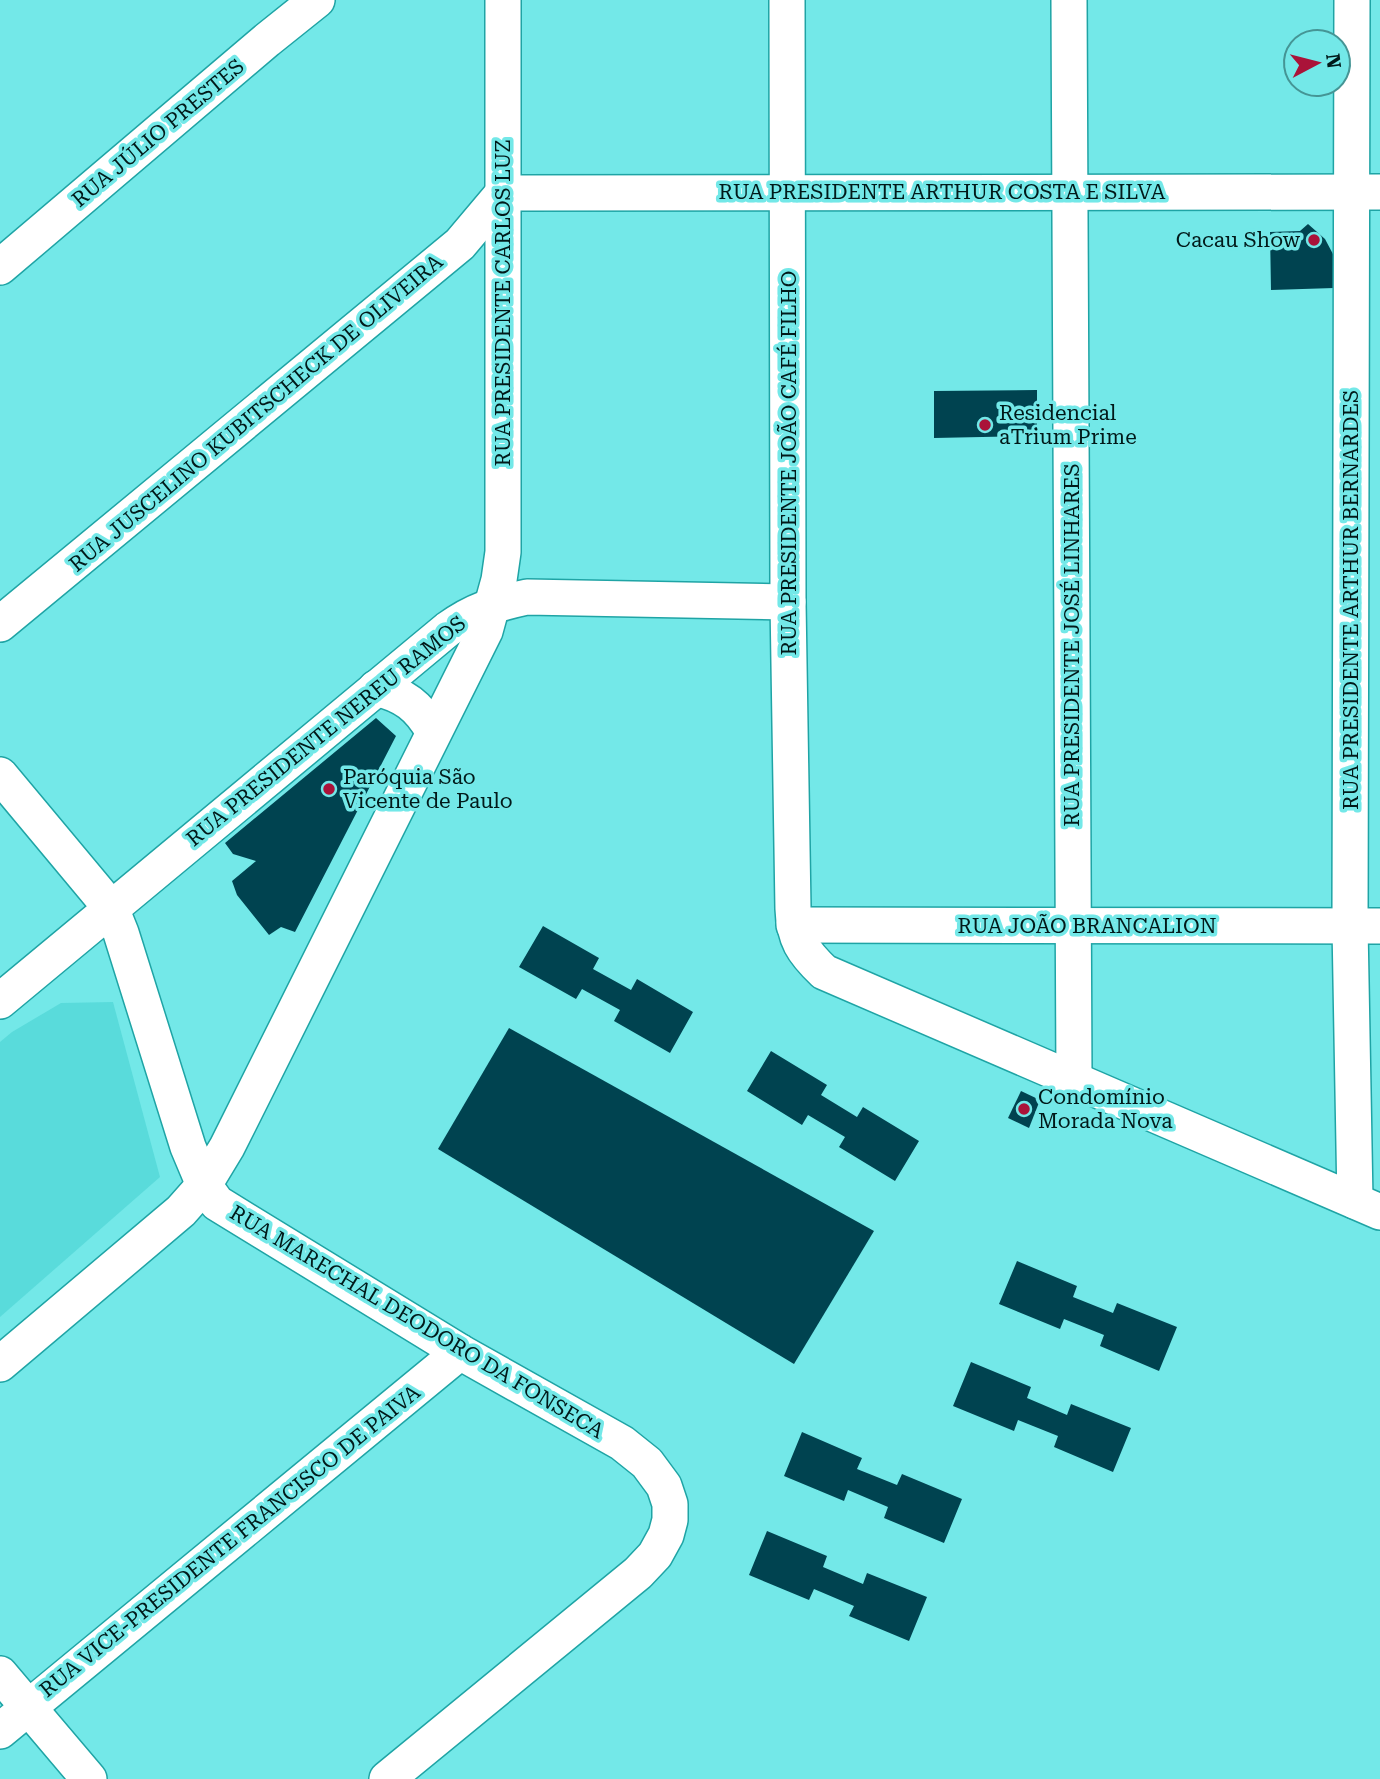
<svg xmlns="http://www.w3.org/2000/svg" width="1380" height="1779" font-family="'Roboto Serif',serif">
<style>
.built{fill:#59dbdb}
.building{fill:#004350}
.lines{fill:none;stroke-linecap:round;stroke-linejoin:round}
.minor-casing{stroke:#1fa4a5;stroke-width:38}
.minor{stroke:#fff;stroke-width:35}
.poi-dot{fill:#aa1339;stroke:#73e8e8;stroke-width:2.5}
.labels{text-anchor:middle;stroke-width:7;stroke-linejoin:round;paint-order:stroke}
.street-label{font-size:21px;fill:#011919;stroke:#73e8e8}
.poi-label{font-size:21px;fill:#011919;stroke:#73e8e8;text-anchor:start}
</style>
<rect width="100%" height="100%" fill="#73e8e8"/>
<polygon class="built" points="113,1002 160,1177 0,1317 0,1042 12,1032 61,1003"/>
<g class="building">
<polygon points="1308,224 1325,239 1334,256 1334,288 1271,290 1270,232 1300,231"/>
<polygon points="1037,390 1037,436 934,438 934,391"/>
<polygon points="376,718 396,736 295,932 281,927 269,935 237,895 232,881 256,861 233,854 225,843"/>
<polygon points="543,926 599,958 593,969 631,990 637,979 693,1012 670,1053 614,1021 620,1010 582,989 576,999 519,967"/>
<polygon points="509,1028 874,1231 794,1364 438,1149"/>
<polygon points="771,1051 827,1085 821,1095 857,1117 863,1107 919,1141 895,1181 839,1147 845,1137 808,1115 802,1125 747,1091"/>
<polygon points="1021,1091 1040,1100 1029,1128 1008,1118"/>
<polygon points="1017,1261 1077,1286 1073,1297 1113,1313 1117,1303 1177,1327 1159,1371 1100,1346 1104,1335 1064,1319 1060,1329 999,1304"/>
<polygon points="971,1362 1031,1387 1027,1398 1067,1415 1071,1404 1131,1428 1113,1472 1054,1447 1058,1436 1018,1420 1014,1431 953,1406"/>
<polygon points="802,1432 862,1458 857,1469 897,1485 902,1474 962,1499 944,1543 884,1518 888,1507 848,1490 844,1501 784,1476"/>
<polygon points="767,1531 827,1556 823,1567 863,1584 867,1573 927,1597 909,1641 849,1616 854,1606 814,1589 809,1600 749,1575"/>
</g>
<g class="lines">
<g class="minor-casing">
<g id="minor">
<path d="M 787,0 L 788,602 L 793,909 C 794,939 803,952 824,972 L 1380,1212"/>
<polyline points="1069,0 1074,1080"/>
<polyline points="1352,0 1350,926 1355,1201"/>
<polyline points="503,193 1380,192"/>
<polyline points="0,267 267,40 317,0"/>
<polyline points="0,624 460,244 503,193"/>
<path d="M 376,688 C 404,695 419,706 433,731"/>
<polyline points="0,775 111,908 121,933 188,1147 204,1185 217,1203 460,1352 622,1443 647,1463 664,1486 670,1504 670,1520 666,1535 655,1555 638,1573 387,1779"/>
<polyline points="794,925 1380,926"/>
<path d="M 0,1001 L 448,629 C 474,610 495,604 527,597 L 788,602"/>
<polyline points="0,1364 181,1211 204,1185 227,1147 485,631 499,580 503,552 503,0"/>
<polyline points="0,1674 89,1779"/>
<polyline points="0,1731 460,1352"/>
</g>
</g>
<use href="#minor" class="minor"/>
</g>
<g class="poi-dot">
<circle cx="1314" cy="240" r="7"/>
<circle cx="985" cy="425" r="7"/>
<circle cx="329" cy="789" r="7"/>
<circle cx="1024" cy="1109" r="7"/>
</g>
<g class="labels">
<g class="street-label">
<text transform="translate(158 133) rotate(-40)" y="7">RUA JÚLIO PRESTES</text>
<text x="942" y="199">RUA PRESIDENTE ARTHUR COSTA E SILVA</text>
<text transform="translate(503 303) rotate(-90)" y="7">RUA PRESIDENTE CARLOS LUZ</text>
<text transform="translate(256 413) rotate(-40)" y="7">RUA JUSCELINO KUBITSCHECK DE OLIVEIRA</text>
<text transform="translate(789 463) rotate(-90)" y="7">RUA PRESIDENTE JOÃO CAFÉ FILHO</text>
<text transform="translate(1351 600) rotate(-90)" y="7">RUA PRESIDENTE ARTHUR BERNARDES</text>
<text transform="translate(1072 645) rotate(-90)" y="7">RUA PRESIDENTE JOSÉ LINHARES</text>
<text transform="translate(326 731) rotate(-39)" y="7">RUA PRESIDENTE NEREU RAMOS</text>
<text x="1087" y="933">RUA JOÃO BRANCALION</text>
<text transform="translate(417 1322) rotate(31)" y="7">RUA MARECHAL DEODORO DA FONSECA</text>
<text transform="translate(230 1541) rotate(-39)" y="7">RUA VICE-PRESIDENTE FRANCISCO DE PAIVA</text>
</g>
<g class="poi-label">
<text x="1300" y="247" text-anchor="end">Cacau Show</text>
<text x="999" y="420">Residencial<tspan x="999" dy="24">aTrium Prime</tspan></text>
<text x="343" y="784">Paróquia São<tspan x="343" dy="24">Vicente de Paulo</tspan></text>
<text x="1038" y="1104">Condomínio<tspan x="1038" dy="24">Morada Nova</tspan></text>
</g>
</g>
<g transform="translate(1317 63) rotate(83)"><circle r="33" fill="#73e8e8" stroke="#459595" stroke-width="2"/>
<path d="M0-5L12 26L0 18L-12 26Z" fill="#aa1339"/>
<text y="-10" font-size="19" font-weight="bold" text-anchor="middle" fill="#011919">N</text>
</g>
</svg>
